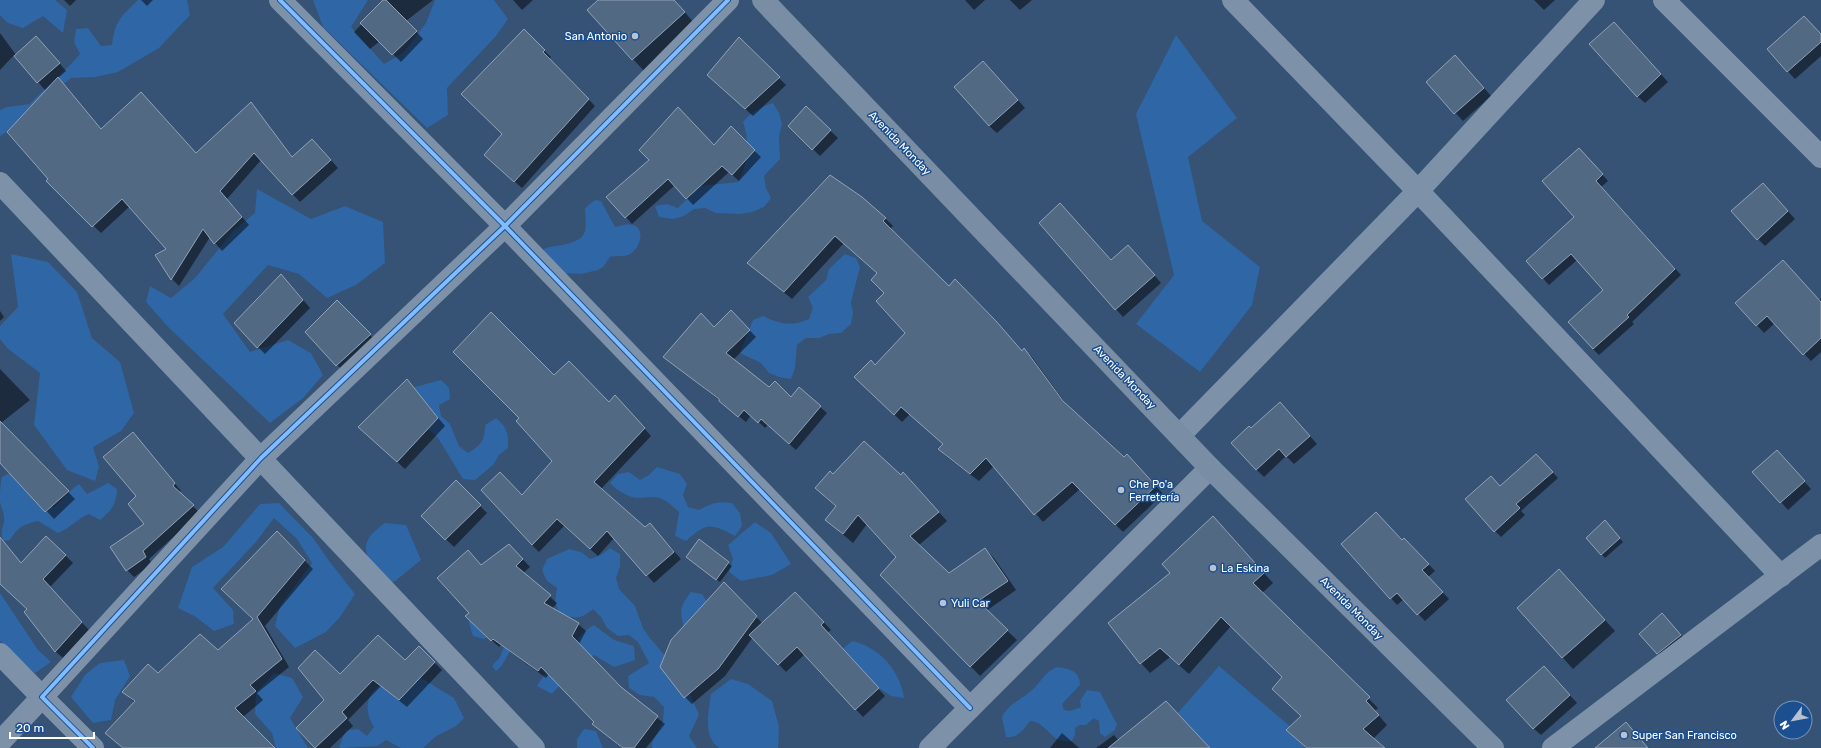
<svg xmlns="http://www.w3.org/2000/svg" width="1821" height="748" font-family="Rubik,sans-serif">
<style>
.green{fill:#2f66a5}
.shadow{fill:#0007}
.building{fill:#526984;stroke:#92a2b6}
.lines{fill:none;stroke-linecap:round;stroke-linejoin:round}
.minor{stroke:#7d92a8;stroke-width:22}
.secondary{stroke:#798da4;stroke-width:22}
.cycleway-casing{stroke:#1b4f8f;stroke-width:6}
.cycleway{stroke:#80bcff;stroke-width:4}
.poi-dot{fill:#b9c2ce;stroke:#1b4f8f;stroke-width:1.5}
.labels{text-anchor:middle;stroke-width:3;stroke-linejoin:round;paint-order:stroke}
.poi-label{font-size:11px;fill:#fff;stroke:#1b4f8f;text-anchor:start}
.street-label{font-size:11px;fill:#fff;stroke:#1b4f8f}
</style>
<rect width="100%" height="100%" fill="#365274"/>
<g class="green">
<polygon points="0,0 55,0 67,10 63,33 43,16 23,28 8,23 0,15"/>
<path d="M 138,0 L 187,0 L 190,15 L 159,48 L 118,72 L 95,77 L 71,78 L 54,91 L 40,111 L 0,136 L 0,110 L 7,107 L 30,104 C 47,86 64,73 80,54 L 74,42 L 76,29 L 88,28 L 101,46 L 112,45 C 115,20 121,17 138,0 Z"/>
<polygon points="313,0 368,0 351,27 384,64 403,53 426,23 435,0 494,0 508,19 496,36 447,88 448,115 427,128 323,27"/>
<polygon points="1176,35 1237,118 1188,157 1202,221 1260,267 1252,305 1200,372 1136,324 1174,275 1136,114"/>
<path d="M 773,103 L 779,113 L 782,124 L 779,137 L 780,159 L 764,176 L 766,188 L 771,198 L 764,207 L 752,212 L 740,214 L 716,213 L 705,208 L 694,209 L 684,216 L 673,219 L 659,217 L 655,206 L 667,204 L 678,208 C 685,200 693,195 700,186 L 738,182 C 748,164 750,142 743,122 C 752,112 760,107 773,103 Z"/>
<polygon points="257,189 311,219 345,206 383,222 385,263 356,285 327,298 299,274 268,265 223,314 250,352 288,340 311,353 323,375 303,398 270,423 170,329 146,302 150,286 171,298 195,278 234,230 255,213"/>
<path d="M 595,200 L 601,201 L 615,227 C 621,226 627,223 633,225 C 647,229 639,251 628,255 C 623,257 616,255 610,257 L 603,267 L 598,270 L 581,274 L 561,273 L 544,255 L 544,249 C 551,246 556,246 563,245 C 589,239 586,232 585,208 Z"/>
<polygon points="11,254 48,262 77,292 92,338 120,362 134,413 121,431 93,447 99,467 95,481 67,470 34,425 40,373 7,348 0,339 0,326 18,307"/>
<path d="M 845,254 L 856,258 L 860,267 L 851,302 L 853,313 L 851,324 L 841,333 L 829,334 L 819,338 L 806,338 L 797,345 L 795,368 L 791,379 L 779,377 L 769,373 L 761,363 L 740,353 L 753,320 L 763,316 C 780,324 792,327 809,319 L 813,308 L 808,297 L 826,280 L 829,269 Z"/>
<path d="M 441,380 L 449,388 L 450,399 L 439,405 L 441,416 L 450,424 L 459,446 L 468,453 C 481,445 485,441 485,425 L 496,418 C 507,427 509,434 508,448 L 499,455 L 493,465 L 475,480 L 463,479 L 438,438 L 420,421 L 396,392 Z"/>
<path d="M 657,467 L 680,474 L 687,484 L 683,495 L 688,507 L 699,510 C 711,503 719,501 732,503 L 740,513 L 742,526 L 735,536 C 711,523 707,522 686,541 L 675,536 L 679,512 C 673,507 667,500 659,498 C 651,496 644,498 637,498 C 629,498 615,489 610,483 L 618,474 L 629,472 L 640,480 L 649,475 Z"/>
<path d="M 12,472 L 27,492 L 37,486 L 48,498 L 53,508 C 63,500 69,491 79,484 L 87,494 L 108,483 L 117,489 C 116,505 112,510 100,520 L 89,514 C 77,519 70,528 58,533 L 38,521 C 24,524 18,527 10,540 L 3,541 C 0,528 3,531 4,521 C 5,514 1,508 0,502 C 0,495 0,483 2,477 Z"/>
<polygon points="279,503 313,538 330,562 355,594 340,617 326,632 295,648 275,626 280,606 312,563 297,539 274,518 256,542 213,588 233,610 234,624 214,631 196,617 178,608 192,567 223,547 260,504"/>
<polygon points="755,522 771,533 791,564 772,575 741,581 729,572 733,559 728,545"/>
<path d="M 385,523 L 406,525 L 421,560 L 394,582 L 384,581 C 366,555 354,545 385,523 Z"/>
<path d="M 610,548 L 620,554 L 620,566 L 616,578 L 619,589 L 635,606 L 643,628 L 649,637 L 667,658 L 684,629 C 680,611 679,607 691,592 L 702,594 L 716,615 L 690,694 L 699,715 L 689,736 L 697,748 L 652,748 L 652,743 L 663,721 L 664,707 L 654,697 L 640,695 L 629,688 L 628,676 L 649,663 L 638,642 L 629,635 L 618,636 L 607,628 L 601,617 L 593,609 C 580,620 575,619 559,613 L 555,601 L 557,588 L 547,581 L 542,570 L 547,559 L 569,549 L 581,552 L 590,559 L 601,555 Z"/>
<polygon points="0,593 38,650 51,662 35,673 0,641"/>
<path d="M 470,609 L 513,648 C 506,655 505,665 496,671 L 492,666 L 500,657 L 505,644 L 490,636 L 484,639 L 473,636 L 469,623 Z"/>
<path d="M 594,625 L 614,640 L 634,646 L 635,660 L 614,667 L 594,655 L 571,673 L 552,694 L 537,686 C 544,674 553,666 563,656 C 576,644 577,635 594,625 Z"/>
<path d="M 852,641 C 879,647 900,670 904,698 L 891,696 L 870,682 L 839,652 Z"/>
<polygon points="124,660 130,676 115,700 111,720 93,723 71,697 85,675 100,663"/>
<polygon points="1219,666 1292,728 1305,748 1155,748 1161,732"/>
<path d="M 1058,667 C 1070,669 1080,671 1080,685 L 1062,704 L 1064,710 L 1070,711 L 1081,707 L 1080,701 L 1087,690 L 1100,692 L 1117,724 L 1115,730 L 1105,737 L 1100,733 L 1099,721 L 1094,718 L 1086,725 L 1080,725 L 1075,728 L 1075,734 L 1072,741 C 1050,745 1048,722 1030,721 C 1024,729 1017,739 1006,737 L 1002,717 C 1009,703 1021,700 1032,690 C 1042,682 1044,671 1058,667 Z"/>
<polygon points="274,673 292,678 303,697 290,718 308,748 276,748 272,733 255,714 256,693"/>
<path d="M 413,673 L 454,698 L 464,718 L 456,726 L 435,737 L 423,748 L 401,748 L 386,740 L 377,746 L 341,748 L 339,747 L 346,730 L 358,729 L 367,736 L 374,727 C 365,712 364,697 380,685 C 388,679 403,677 413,673 Z"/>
<path d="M 731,679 L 748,684 L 772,701 L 779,727 L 778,748 L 719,748 C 702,736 709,710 711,694 Z"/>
<polygon points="584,729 596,731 603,748 577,748 577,739"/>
</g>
<g class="shadow">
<polygon points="64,0 76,0 70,6"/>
<polygon points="141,0 153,0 147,6"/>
<polygon points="385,0 433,0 406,21 423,39 401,62 380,41 370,49 354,32"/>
<polygon points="513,0 533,0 522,10"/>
<polygon points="599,0 674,0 695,24 644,71 588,10"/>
<polygon points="965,0 985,0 974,10"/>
<polygon points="1010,0 1032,0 1020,10"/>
<polygon points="1534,0 1555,0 1544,10"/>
<polygon points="524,31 551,57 549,59 595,106 522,188 492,162 504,134"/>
<polygon points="1622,31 1668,82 1645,103 1637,96"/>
<polygon points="0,33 16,55 44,45 66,71 58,78 102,130 196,154 250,103 293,158 320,148 338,168 300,202 261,160 227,199 249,225 222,251 210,237 179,286 172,279 156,255 167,249 129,207 101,233 47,181 50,179 51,87 50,85 45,90 14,55 0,70"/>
<polygon points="1821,34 1821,56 1795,79 1768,50"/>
<polygon points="739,39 786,85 753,116 716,82"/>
<polygon points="1463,64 1491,96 1463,121 1427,82"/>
<polygon points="990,69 1025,108 997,133 989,126"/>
<polygon points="806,108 838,138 820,156 789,126"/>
<polygon points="731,128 761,157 739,181 729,172 693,205 675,185 632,224 608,197 714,146"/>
<polygon points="1585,155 1608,181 1601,187 1681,275 1632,322 1634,324 1599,355 1593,349 1605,290 1577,260 1549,285 1527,261 1575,217"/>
<polygon points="1770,191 1795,219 1765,246 1758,239"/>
<polygon points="885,218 893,226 890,229 949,287 1022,352 1024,350 1032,357 1069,408 1124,459 1135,463 1163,494 1123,532 1080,489 1043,522 994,466 979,481 947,457 939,449 943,444 910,414 902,422 856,377 875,366 906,333 886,293 878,274 844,243 792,299 748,263"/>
<polygon points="1040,223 1111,261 1135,253 1161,283 1123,317"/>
<polygon points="289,283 310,308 265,354 258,347"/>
<polygon points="1821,298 1821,352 1811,361 1775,323 1764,333 1737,303 1819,300"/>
<polygon points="337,302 377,342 345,372 337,365"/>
<polygon points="0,311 4,317 0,321"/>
<polygon points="731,311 756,337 733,360 769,389 791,398 799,389 827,413 796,450 768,425 765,428 751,415 746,422 665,357 714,328"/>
<polygon points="0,369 30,400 1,423 75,499 54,519 0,461"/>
<polygon points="554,377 609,403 622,403 651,436 601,489 645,529 657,532 681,559 654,583 614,538 598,556 564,526 539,552 532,545 522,496 554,461"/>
<polygon points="407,380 445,426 405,469 367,435"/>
<polygon points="1287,411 1317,444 1294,464 1286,456 1264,477 1256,469 1251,429"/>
<polygon points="139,440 181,491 179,493 200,513 149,559 152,564 134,577 127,570 145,524 137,496"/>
<polygon points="1784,459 1811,489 1788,510 1781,502"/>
<polygon points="1542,461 1558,478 1521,511 1525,515 1501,537 1495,531 1500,487"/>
<polygon points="833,475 901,476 912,483 947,521 919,545 949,574 985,549 994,558 1016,590 986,611 1017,640 980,676 881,575 898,557 867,524 853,543 826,520 837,507 825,497"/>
<polygon points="456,482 487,513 454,547 422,516"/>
<polygon points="1608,525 1623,542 1605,558 1587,538"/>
<polygon points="1223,527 1273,583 1262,593 1378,708 1375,711 1387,725 1373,739 1384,748 1307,748 1302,717 1283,677 1231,626 1189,674 1170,657 1150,673 1141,663 1171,573"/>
<polygon points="277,533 313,569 265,626 289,667 257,693 263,700 243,717 274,748 123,748 106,733 135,703 123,692 158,675 218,651 254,619"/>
<polygon points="0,537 21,564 65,555 73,563 49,588 89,630 63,658 55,651 28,609 0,583"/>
<polygon points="1402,541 1411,546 1435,571 1428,577 1449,599 1425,621 1404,599 1397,605 1391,598"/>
<polygon points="516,552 530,567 523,573 557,603 552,609 578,624 586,631 579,644 621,689 665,724 646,748 622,748 593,724 595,722 549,674 546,678 501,645 499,647 474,624 470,613 482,566"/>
<polygon points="691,560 728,563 732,566 720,582"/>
<polygon points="1570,582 1615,631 1573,669 1518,608"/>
<polygon points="731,590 763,624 803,600 831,630 827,633 885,696 863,717 805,654 786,672 753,637 725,676 692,704 685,697"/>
<polygon points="1669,622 1688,643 1665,661 1657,653"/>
<polygon points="419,647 442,670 407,707 381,686 348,720 353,726 330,748 316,748 297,728 326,700 340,676 405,662"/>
<polygon points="1551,675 1577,703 1541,735 1533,728"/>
<polygon points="1062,733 1079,748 1050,748"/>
<polygon points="1114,735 1125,748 1096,748"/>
</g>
<g class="building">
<polygon points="383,0 386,0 417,31 392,55 360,23"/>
<polygon points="598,0 674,0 685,12 632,60 587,10"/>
<polygon points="1804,16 1821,34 1821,42 1787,72 1767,49"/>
<polygon points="1614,22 1661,74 1637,97 1589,44"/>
<polygon points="524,29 545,50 543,52 589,99 514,182 484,155 502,134 461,94"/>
<polygon points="36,36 60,63 37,83 14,56"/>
<polygon points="739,37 780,77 745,109 707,75"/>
<polygon points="1455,55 1484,88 1454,114 1426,82"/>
<polygon points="983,61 1018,100 989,126 954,87"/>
<polygon points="58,77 101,129 141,92 196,153 251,102 292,157 312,139 331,160 292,195 254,153 220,191 242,217 214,244 203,229 171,280 155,255 166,249 122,199 92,227 46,181 48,179 7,132"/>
<polygon points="806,106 831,130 812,150 788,126"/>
<polygon points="678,107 714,145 731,126 755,150 732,175 722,166 686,199 668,179 625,218 606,197 649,160 639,150"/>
<polygon points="1579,148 1603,174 1596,181 1675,269 1627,315 1629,317 1593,349 1568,322 1603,290 1571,254 1542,279 1526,261 1574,217 1542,181"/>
<polygon points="830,175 862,197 886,218 883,221 949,286 955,279 996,321 1022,351 1024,348 1063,401 1124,457 1127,454 1156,486 1115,525 1072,482 1034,515 986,458 970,474 938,449 943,444 901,407 894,415 854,377 871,360 875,365 905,333 876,301 884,293 871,280 877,273 835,236 784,292 747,263"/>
<polygon points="1763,183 1788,211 1757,240 1731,211"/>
<polygon points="1060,203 1111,260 1128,245 1155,275 1115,310 1039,223"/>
<polygon points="1783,260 1821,302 1821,338 1803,355 1767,316 1756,326 1735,303"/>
<polygon points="281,274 303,300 257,348 234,323"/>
<polygon points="337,300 371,334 336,366 305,332"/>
<polygon points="731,310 750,330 726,353 769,387 775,381 791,397 799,387 821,406 789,444 761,419 758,423 744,410 738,417 719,401 719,399 663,357 701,313 714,327"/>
<polygon points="491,312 554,375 569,361 609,402 615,395 645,428 594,482 645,527 650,523 674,552 646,576 607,531 590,549 557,519 532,545 481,490 500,472 522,495 552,461 516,421 519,418 453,352"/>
<polygon points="407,379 438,418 397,462 358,427"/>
<polygon points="1280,402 1310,436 1286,457 1279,449 1256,470 1231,443 1249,426 1251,428"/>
<polygon points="0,421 69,491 45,512 0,463"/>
<polygon points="133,432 175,483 173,486 194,505 143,551 146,557 126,571 110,547 144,524 128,504 136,496 103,457"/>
<polygon points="864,441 901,475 903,472 939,512 910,536 949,573 985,548 1008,581 978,601 1008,630 970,667 880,575 896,557 858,515 843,534 825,520 836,506 815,488 830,471 833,474"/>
<polygon points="1777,450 1805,481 1780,503 1752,472"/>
<polygon points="1536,454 1553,472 1516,504 1520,508 1494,532 1465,499 1491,476 1500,486"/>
<polygon points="456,480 481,505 445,540 421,516"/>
<polygon points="1376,512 1402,540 1404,538 1429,564 1422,570 1443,592 1417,615 1397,593 1390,599 1341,544"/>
<polygon points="1213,516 1264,573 1253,583 1370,697 1366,701 1379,715 1363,729 1385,748 1307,748 1286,730 1301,716 1272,689 1282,677 1221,617 1179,665 1160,648 1140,664 1108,623 1170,573 1162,564"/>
<polygon points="1605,520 1620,538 1601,555 1586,538"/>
<polygon points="277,531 305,560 257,617 282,659 250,685 256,691 235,708 275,748 123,748 105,733 135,701 122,692 148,664 158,673 200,634 218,650 253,619 221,589"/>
<polygon points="46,536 66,555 43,579 82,622 55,652 24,612 27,609 0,584 0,537 21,563"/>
<polygon points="699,539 729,562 716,580 686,557"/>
<polygon points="509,544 523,559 516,566 551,595 544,603 579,623 572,636 621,687 658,716 634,748 623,748 592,724 594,722 541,667 538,671 493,639 491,641 465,616 469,613 437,578 468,550 481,565"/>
<polygon points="1559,569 1605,620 1562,658 1517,608"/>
<polygon points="724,582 757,616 718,669 684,698 660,667 671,640"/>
<polygon points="795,592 824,622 821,625 879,688 855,710 797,647 778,665 749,635"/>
<polygon points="1662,613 1681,635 1657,654 1639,634"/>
<polygon points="378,635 405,660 419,646 435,662 399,700 373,680 342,712 347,718 315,748 296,728 324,700 298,668 315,650 340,674"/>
<polygon points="1544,666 1570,695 1533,729 1506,700"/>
<polygon points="1166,701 1210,748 1108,748"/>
<polygon points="1626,722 1648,748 1595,748"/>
</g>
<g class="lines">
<g class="minor">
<polyline points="280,0 505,226 970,708"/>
<polyline points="1233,0 1418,191 1781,576"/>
<polyline points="1664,0 1821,157"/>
<polyline points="0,183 534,748"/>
<polyline points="1180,435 1418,191 1594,0"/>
<polyline points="0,654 42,697 0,742"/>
<polyline points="93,748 42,697 261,458 505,226 728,0"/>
<polyline points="930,748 1210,468"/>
<polyline points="1553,748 1821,545"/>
</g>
<polyline class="secondary" points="763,0 1210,468 1493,748"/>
<g class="cycleway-casing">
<g id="cycleway">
<polyline points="280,0 505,226 970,708"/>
<polyline points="93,748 42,697 261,458 505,226 728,0"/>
</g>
</g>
<use href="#cycleway" class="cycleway"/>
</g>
<g class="poi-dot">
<circle cx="635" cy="36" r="4"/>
<circle cx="1121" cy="490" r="4"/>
<circle cx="1213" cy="568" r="4"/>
<circle cx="943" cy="603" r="4"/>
<circle cx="1624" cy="735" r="4"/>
</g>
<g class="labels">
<g class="poi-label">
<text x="627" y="40" text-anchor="end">San Antonio</text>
<text x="1129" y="488">Che Po'a<tspan x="1129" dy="13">Ferretería</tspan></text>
<text x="1221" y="572">La Eskina</text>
<text x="951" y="607">Yuli Car</text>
<text x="1632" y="739">Super San Francisco</text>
</g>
<g class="street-label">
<text transform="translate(900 143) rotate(46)" y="4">Avenida Monday</text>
<text transform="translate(1125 377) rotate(46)" y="4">Avenida Monday</text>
<text transform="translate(1352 608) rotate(45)" y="4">Avenida Monday</text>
</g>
</g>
<g transform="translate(1793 720) rotate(238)"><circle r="19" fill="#1b4f8f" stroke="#7695bc"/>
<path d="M0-3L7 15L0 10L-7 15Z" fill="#b9c2ce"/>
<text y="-6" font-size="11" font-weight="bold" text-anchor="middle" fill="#ffffff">N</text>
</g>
<path d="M10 732v6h84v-6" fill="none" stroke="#ffffff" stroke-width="2"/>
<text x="16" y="732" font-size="12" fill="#ffffff" stroke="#1b4f8f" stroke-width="3" paint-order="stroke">20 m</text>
</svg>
